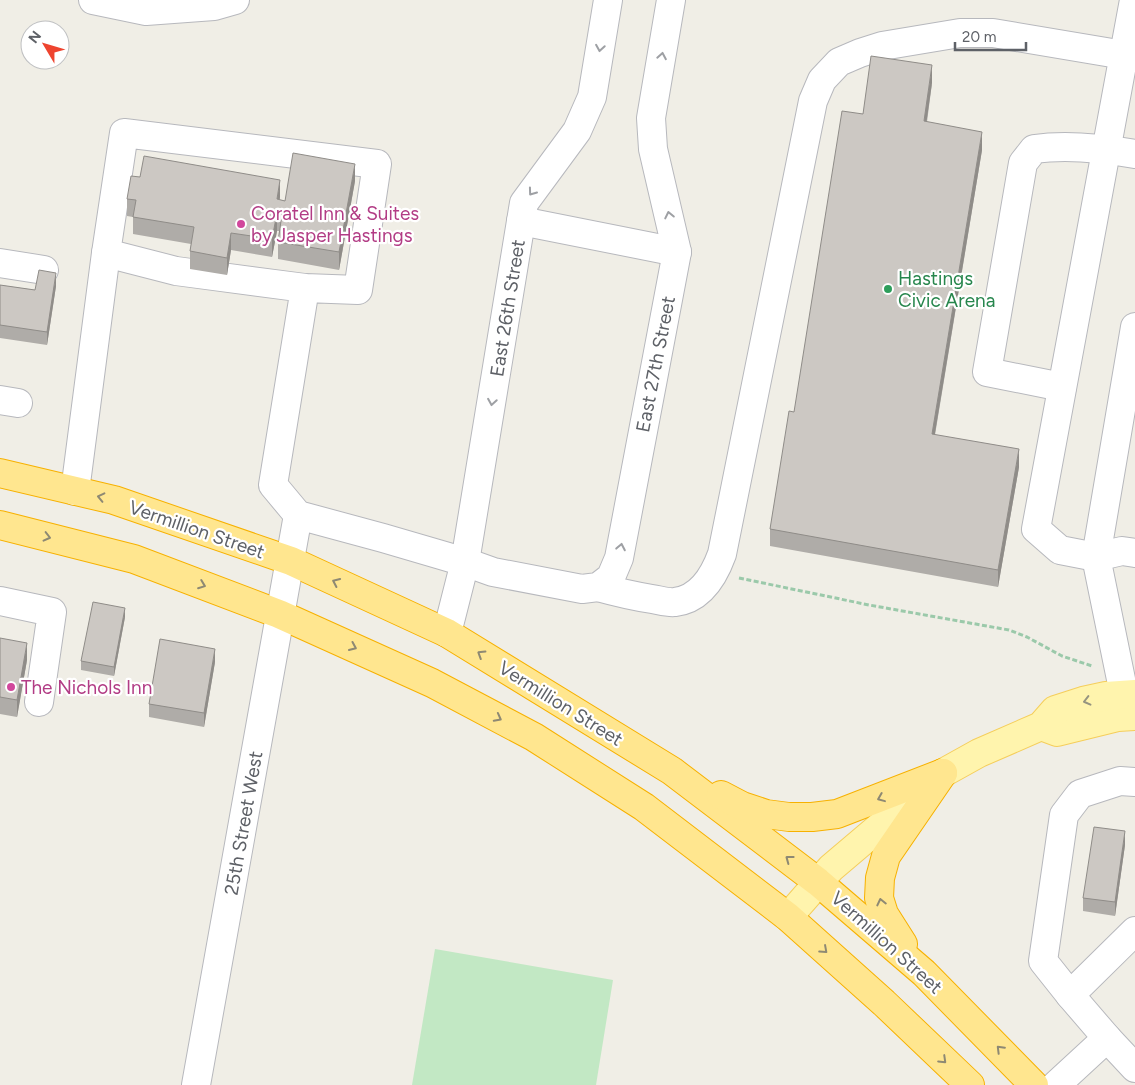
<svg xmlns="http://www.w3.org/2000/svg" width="1135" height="1085" font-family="Figtree,sans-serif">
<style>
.green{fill:#c2e8c4}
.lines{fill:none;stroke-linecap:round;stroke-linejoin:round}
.minor-casing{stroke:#b7b8bd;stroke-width:30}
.major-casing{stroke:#f5ce5b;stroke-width:30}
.highway-casing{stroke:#f7b100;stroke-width:30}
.path{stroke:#9bc9aa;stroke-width:3;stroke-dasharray:5 2.5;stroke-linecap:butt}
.minor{stroke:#fff;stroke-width:28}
.major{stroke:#fff4ad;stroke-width:28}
.highway{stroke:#ffe68f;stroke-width:28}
.wall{fill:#afaca8}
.shaded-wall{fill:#8f8c88}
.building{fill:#ccc8c3;stroke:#8f8c88}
.oneway{stroke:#9ea0a4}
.oneway2{stroke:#8e8973}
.oneway3{stroke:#969480}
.hotel-dot{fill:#d1479c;stroke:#fff;stroke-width:2}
.leisure-dot{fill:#2e9e5b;stroke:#fff;stroke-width:2}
.labels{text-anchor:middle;stroke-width:4.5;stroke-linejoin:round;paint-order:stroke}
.hotel-label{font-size:19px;fill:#b23c85;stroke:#fff;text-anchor:start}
.leisure-label{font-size:19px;fill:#27864d;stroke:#fff;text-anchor:start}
.street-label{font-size:19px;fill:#5e6167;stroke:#fff}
</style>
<rect width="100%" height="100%" fill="#f0eee6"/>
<polygon class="green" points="435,949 613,980 596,1085 412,1085"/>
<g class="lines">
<g class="minor-casing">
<g id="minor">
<polyline points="93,0 146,11 214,6 235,0"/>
<polyline points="1134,0 1036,529 1060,550 1096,557 1122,551 1135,553"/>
<polyline points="521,221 677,252"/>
<polyline points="0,263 44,270"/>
<polyline points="305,288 176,271 106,253 124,133 377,164 358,290 305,288 273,485 298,515 383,538 465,562 493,572 582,589 598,587 611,577 619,558 677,252 653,149 651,118 671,0"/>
<path d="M 1062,387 L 987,372 L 1023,163 L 1034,149 C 1068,144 1102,148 1135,154"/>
<polyline points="0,400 18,403"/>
<polyline points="75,491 106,253"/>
<path d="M 598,587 C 616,592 633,596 652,599 C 659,600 668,603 675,602 C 701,599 714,576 722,554 L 813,101 L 822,80 L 839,62 L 860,53 L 882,46 L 960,33 L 993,33 L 1124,55"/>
<polyline points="0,601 52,612 39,702"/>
<polyline points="447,633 465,562 524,203 577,131 592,97 608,0"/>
<polyline points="1124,694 1096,557 1135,327"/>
<polyline points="1070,995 1043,961 1064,815 1080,794 1120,781 1135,782"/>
<polyline points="1107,1038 1135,1068"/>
<polyline points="196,1085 298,515"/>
<polyline points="1056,1085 1107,1038 1070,995 1135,931"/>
</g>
</g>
<g class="major-casing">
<g id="major">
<polyline points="1041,726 1057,732 1118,717 1135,716"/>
<polyline points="788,917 831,868 943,773 979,753 1041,726 1055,710 1083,701 1106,696 1135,694"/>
</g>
</g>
<g class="highway-casing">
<g id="highway">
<polyline points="0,473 114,500 291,561 447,633 672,771 818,882 924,973 1034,1085"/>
<polyline points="0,525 134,559 279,614 432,683 534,737 644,807 788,917 884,1003 970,1085"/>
<polyline points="721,795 742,806 766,814 789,817 812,817 837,814 943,773"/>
<polyline points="903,944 884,914 879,898 880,878 886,856 943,773"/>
</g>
</g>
<polyline class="path" points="739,578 869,605 1009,630 1027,637 1062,656 1092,666"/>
<use href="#minor" class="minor"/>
<use href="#major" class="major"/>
<use href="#highway" class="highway"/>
</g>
<g class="wall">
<polygon points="932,83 927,122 982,150 935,435 1019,467 998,587 770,546 770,529 794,412"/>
<polygon points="355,181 339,270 278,259 278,242 279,231 277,231 272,257 231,250 227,275 190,269 190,251 191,244 133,234 133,217 127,216 127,199 280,197 280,200 285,201"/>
<polygon points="0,285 35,290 56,286 47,345 0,338"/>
<polygon points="125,617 114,676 81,670 81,661"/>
<polygon points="0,638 27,660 17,717 0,714"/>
<polygon points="215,662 204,727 149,717 149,704"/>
<polygon points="1125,845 1115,916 1083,911 1083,898"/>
</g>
<g class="shaded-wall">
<polygon points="932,65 932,83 924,139 924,121"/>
<polygon points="982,132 982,150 932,451 932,434"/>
<polygon points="355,164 355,181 339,270 339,252"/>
<polygon points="280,180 280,197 277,213 277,199"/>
<polygon points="277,213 277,231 272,257 272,239"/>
<polygon points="231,233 231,250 227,275 227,258"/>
<polygon points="56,273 56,286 47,345 47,332"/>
<polygon points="1019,449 1019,467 998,587 998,570"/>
<polygon points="125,608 125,617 114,676 114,667"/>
<polygon points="27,643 27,660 17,717 17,700"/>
<polygon points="215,649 215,662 204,727 204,713"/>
<polygon points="1125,831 1125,845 1115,916 1115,902"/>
</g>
<g class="building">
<polygon points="871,56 932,65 924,121 982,132 932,434 1019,449 998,570 770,529 789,411 794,412 842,111 863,114"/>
<polygon points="293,153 355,164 339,252 278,242 282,214 277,213 272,239 231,233 227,258 190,251 194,227 133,217 136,200 127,199 131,176 140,177 144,156 280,180 277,199 285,201"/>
<polygon points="39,270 56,273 47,332 0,325 0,285 35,290"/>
<polygon points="93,602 125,608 114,667 81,661"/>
<polygon points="0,638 27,643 17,700 0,697"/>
<polygon points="160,639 215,649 204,713 149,704"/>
<polygon points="1094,827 1125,831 1115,902 1083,898"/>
</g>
<defs><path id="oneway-chevron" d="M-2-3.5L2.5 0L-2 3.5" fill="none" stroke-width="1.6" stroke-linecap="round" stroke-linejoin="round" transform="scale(1.25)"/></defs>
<g class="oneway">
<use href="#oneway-chevron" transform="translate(600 48) rotate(99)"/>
<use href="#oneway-chevron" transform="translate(662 56) rotate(-80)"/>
<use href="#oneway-chevron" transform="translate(532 192) rotate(126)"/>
<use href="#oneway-chevron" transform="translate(669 215) rotate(-102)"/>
<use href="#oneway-chevron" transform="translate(492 402) rotate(99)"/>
<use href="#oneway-chevron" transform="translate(621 547) rotate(-79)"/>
</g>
<g class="oneway2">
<use href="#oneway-chevron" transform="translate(101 497) rotate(-167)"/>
<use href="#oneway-chevron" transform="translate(47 537) rotate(14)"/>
<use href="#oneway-chevron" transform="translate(336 582) rotate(-155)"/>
<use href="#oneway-chevron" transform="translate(202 585) rotate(21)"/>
<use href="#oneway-chevron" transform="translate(353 647) rotate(24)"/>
<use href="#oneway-chevron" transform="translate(481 654) rotate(-148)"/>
<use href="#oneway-chevron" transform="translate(498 718) rotate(28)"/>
<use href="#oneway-chevron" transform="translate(881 798) rotate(158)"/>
<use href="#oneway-chevron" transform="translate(789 859) rotate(-143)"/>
<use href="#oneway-chevron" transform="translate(881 902) rotate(-103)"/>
<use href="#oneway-chevron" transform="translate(824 950) rotate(42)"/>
<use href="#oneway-chevron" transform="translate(1000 1049) rotate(-135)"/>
<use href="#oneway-chevron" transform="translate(943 1060) rotate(44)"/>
</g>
<use class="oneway3" href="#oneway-chevron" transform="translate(1087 701) rotate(166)"/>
<g class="hotel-dot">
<circle cx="241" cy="224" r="5"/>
<circle cx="11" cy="687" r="5"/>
</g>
<circle class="leisure-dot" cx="888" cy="289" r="5"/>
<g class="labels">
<g class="hotel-label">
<text x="251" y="220">Coratel Inn &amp; Suites<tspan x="251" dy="22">by Jasper Hastings</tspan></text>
<text x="21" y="694">The Nichols Inn</text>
</g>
<g class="leisure-label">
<text x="898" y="285">Hastings<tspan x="898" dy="22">Civic Arena</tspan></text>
</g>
<g class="street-label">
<text transform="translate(507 308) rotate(-81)" y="7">East 26th Street</text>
<text transform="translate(655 364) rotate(-79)" y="7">East 27th Street</text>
<text transform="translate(197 529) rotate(19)" y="7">Vermillion Street</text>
<text transform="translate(561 703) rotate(32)" y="7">Vermillion Street</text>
<text transform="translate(243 823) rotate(-80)" y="7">25th Street West</text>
<text transform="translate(887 942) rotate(42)" y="7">Vermillion Street</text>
</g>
</g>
<g transform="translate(45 45) rotate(308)"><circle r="24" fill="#ffffff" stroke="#bfc0c2"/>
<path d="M0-4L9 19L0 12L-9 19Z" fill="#ee442f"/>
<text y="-8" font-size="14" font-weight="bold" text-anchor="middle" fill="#5e6167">N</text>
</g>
<path d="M955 42v8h71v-8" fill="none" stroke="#5e6167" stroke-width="2.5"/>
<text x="962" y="42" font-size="15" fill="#5e6167" stroke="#ffffff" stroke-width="4" paint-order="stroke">20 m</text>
</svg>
